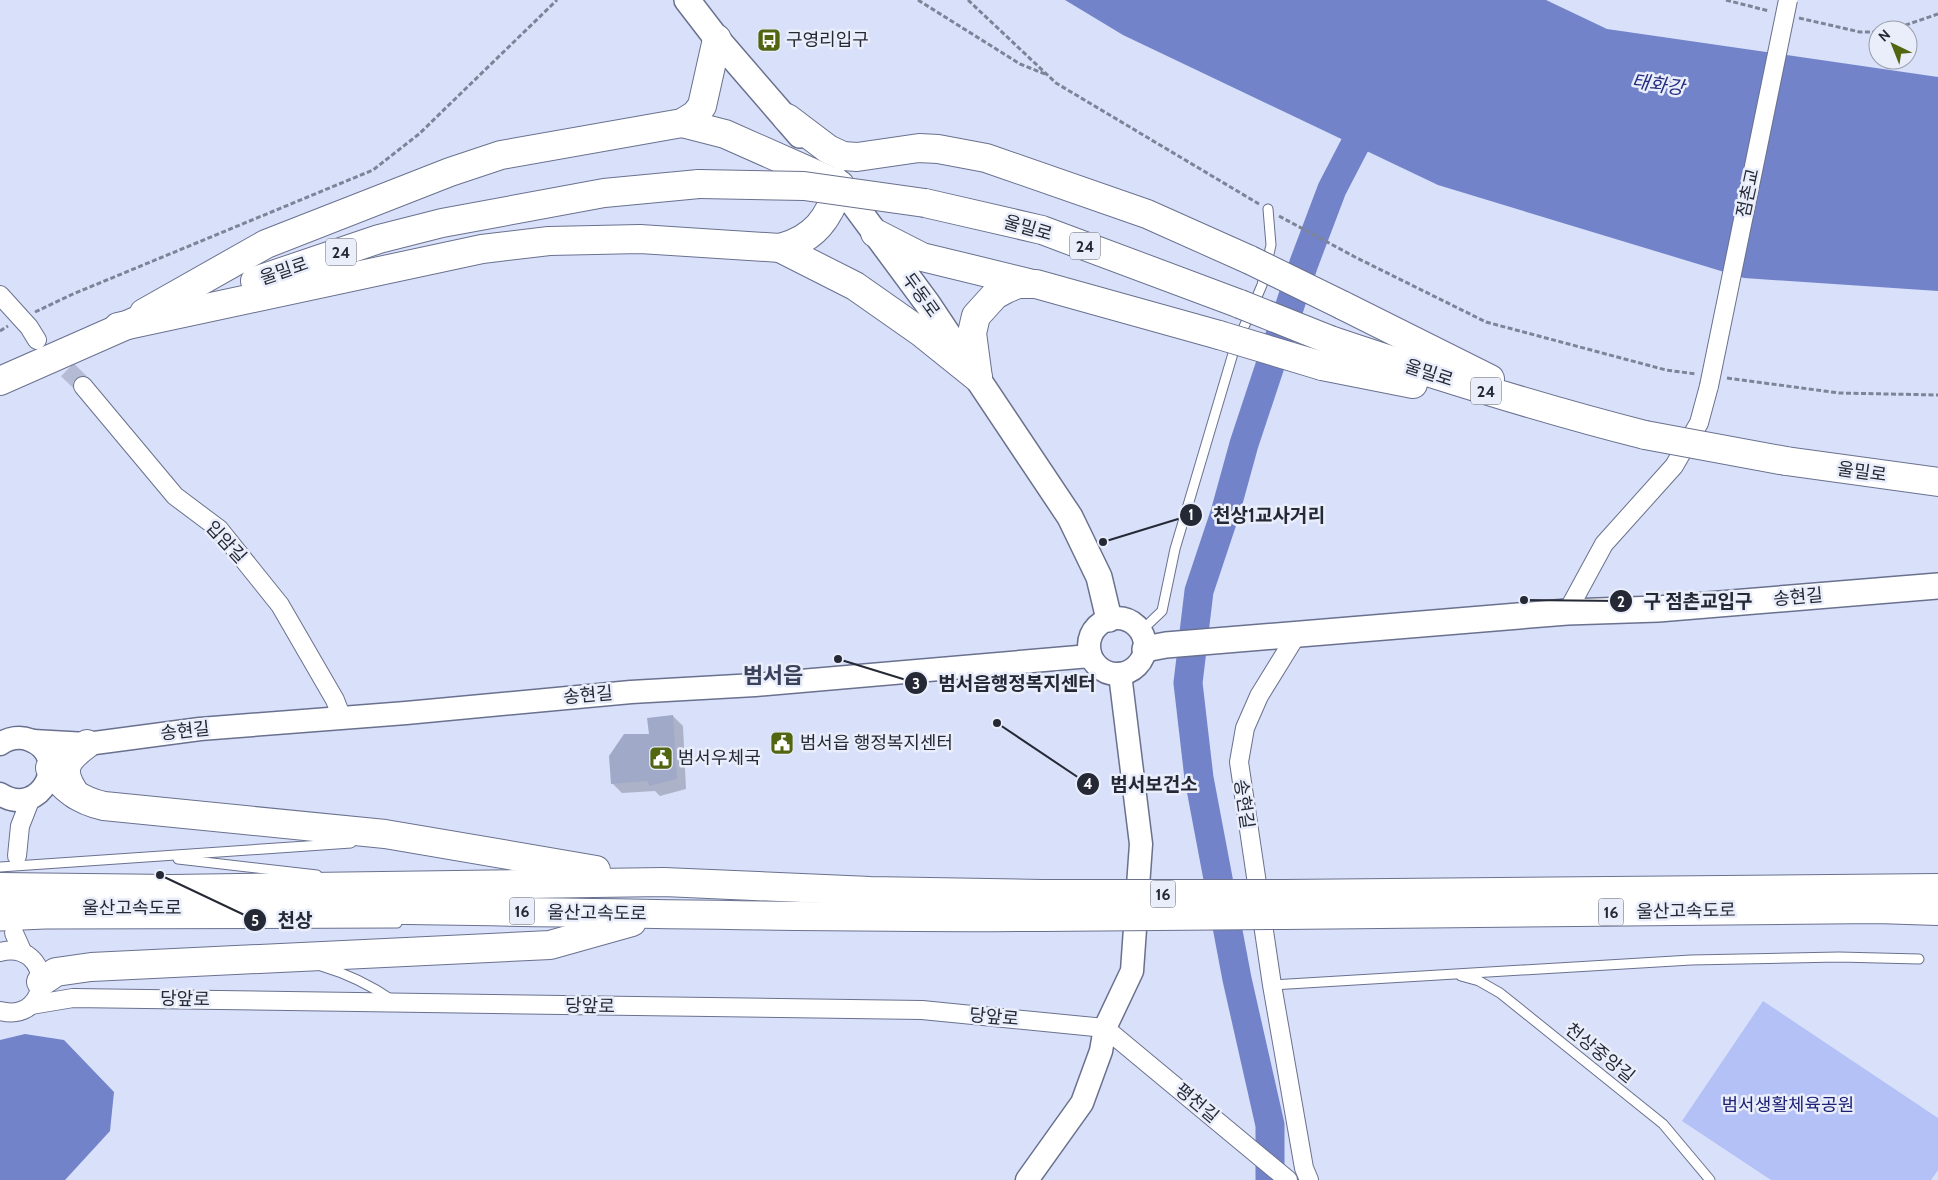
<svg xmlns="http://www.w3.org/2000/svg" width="1938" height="1180" font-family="Cabin,'Noto Sans KR',sans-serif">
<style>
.green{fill:#b3c1f6}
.water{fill:#7283ca}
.shadow{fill:#0003}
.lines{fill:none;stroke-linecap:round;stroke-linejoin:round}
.river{stroke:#7283ca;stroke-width:29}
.building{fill:#a0a9c8}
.minor-tunnel{stroke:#b4bbd3;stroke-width:18;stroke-dasharray:18 9;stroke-linecap:butt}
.service-casing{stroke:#69718e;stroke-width:11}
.minor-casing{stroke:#69718e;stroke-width:20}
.tertiary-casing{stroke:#69718e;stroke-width:25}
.secondary-casing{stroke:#69718e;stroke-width:28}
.primary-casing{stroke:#69718e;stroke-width:30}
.motorway-casing{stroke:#69718e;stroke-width:30}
.path{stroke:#7e8497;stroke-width:3;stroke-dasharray:5 2.5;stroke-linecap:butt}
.service{stroke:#fff;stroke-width:9}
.minor{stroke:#fff;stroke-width:18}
.tertiary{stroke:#fff;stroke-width:22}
.secondary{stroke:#fff;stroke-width:25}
.primary{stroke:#fff;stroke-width:28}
.motorway{stroke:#fff;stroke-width:28}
.minor-bridge-casing{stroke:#69718e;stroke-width:20;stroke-linecap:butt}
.primary-bridge-casing{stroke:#69718e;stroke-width:30;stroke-linecap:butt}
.motorway-bridge-casing{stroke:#69718e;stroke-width:30;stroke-linecap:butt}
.minor-bridge{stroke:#fff;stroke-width:18}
.primary-bridge{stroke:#fff;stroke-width:28}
.motorway-bridge{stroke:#fff;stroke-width:28}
.labels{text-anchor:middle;stroke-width:5;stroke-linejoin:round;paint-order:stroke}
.shield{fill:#eaeefb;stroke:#606470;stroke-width:1}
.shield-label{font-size:16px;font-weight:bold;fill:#252935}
.poi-label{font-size:18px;fill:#252935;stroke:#eaeefb;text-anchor:start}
.street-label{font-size:18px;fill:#252935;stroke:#eaeefb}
.park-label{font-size:18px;fill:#1d2276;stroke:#eaeefb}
.water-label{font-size:19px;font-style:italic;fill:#242d80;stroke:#eaeefb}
.district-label{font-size:22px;font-weight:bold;fill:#3b425c;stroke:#eaeefb}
.leader{fill:none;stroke:#252935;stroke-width:2}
.callout-dot{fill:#252935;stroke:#eaeefb;stroke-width:2}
.mark-label{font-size:15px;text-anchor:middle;font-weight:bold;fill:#fff}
.callout-label{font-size:19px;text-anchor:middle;font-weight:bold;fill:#252935;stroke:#eaeefb;stroke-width:5;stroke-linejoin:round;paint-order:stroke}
</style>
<rect width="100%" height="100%" fill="#d8e0fa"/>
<polygon class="green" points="1763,1001 1938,1118 1938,1170 1931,1180 1771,1180 1682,1121"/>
<g class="water">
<polygon points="1065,0 1546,0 1607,29 1938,77 1938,291 1744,278 1438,185 1123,35"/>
<polygon points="25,1034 64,1040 114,1092 110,1131 65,1180 0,1180 0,1040"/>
</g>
<polygon class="shadow" points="673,716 683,726 686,789 660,796 655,791 622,793 612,783 651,735"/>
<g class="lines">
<polyline class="river" points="1270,1180 1270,1125 1237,979 1199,778 1188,683 1199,591 1225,513 1244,444 1304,263 1332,189 1373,110"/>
</g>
<polygon class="building" points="673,715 677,779 649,786 648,781 611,784 609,756 624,734 649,734 647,718"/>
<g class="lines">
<polyline class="minor-tunnel" points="48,351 84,386"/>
<g class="service-casing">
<g id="service">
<polyline points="1141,631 1162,611 1175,549 1234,350 1262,285 1271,245 1268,209"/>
<polyline points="178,859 317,875"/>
<polyline points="0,867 351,843"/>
<polyline points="0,926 45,924 397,923"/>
<path d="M 321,966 C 348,974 369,984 392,1000"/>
<polyline points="1461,976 1479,981 1500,993 1663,1124 1710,1180"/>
<polyline points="1272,985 1691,960 1839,957 1919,959"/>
</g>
</g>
<g class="minor-casing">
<g id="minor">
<polyline points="0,295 29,327 37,340"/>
<polyline points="83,386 175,496 219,529 280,605 335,700 342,718"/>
<polyline points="1567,612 1604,544 1674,466 1699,423 1709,386"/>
<polyline points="1296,636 1259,696 1245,728 1239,762 1272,985 1304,1168 1309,1180"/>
<polyline points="17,856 20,826 31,798"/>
<polyline points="14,933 23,953"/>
<path d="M 0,952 C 54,939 54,1024 0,1011"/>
<polyline points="31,1005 73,998 922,1010 1105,1028 1288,1180"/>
</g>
</g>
<g class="tertiary-casing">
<g id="tertiary">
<circle cx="1117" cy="646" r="28"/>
<polyline points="33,741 87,744 200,729 406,713 631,692 755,685 1090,656"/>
<path d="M 0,744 C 9,738 20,736 30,740 C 72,756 41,820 0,794"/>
<polyline points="1027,1180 1082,1103 1101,1051 1105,1028 1132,971 1141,844 1120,674"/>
</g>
</g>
<g class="secondary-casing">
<g id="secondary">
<polyline points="687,0 717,39 800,135"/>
<polyline points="836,180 927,303 1070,517 1099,577 1109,619"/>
<polyline points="1145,649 1166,645 1567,612 1658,609 1938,586"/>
</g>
</g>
<g class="primary-casing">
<g id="primary">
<polyline points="787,118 828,149 843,156 857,157 919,148 938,149 986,158 1147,214 1250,260"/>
<polyline points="925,203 1042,230 1240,304"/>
<polyline points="875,233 922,257 1029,283"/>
<polyline points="780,248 855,286 922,333 978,378"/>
<polyline points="255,281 379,239 442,223 604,193 699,184"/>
<polyline points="1342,305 1490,379"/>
<polyline points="144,313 266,244 450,172 501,155 682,123 695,115 702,106 717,39"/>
<path d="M 118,327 L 482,249 L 549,241 L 640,239 L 780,248 C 815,239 829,218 840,185 L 725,134 L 682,123"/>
<path d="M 1330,340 C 1434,375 1538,408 1645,435"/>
<polyline points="1322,366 1413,384"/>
<polyline points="978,378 972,333 976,316 995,295 1006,289 1018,284 1036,284 1219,335"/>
<polyline points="0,381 136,321"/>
<polyline points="1786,461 1938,482"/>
</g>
</g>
<g class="motorway-casing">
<g id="motorway">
<path d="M 50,768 C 62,788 81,801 104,806 L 385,834 L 596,870"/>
<path d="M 76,795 C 59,770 64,761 87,744"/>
<polyline points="0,887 172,889 664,882 870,891 1042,894"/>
<polyline points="1284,894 1938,888"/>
<path d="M 0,909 C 348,904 695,919 1043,917"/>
<polyline points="1283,915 1877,909 1938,911"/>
<polyline points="41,982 56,972 91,967 550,945 632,922"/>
</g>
</g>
<g class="path">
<polyline points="918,0 1020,64 1045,74"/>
<polyline points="968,0 1056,83 1259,204"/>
<polyline points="1726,0 1769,11"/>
<polyline points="1799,18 1860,32 1878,32"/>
<polyline points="1891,30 1938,14"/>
<polyline points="1279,216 1355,257 1486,322 1666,370 1696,374"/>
<polyline points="35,312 73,294 373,170 419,134 557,0"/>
<polyline points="0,331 8,326"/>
<polyline points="1727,378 1839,393 1938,395"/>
</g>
<use href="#service" class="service"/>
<use href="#minor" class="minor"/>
<use href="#tertiary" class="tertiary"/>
<use href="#secondary" class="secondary"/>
<use href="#primary" class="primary"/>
<use href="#motorway" class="motorway"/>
<g class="minor-bridge-casing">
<polyline id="minor-bridge" points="1709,386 1788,0"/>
</g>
<g class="primary-bridge-casing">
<g id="primary-bridge">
<polyline points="699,184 804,186 925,203"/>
<polyline points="1250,260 1342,305"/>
<polyline points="1240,304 1330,340"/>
<polyline points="1219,335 1322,366"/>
<polyline points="1645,435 1786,461"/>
</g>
</g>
<g class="motorway-bridge-casing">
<g id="motorway-bridge">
<polyline points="1042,894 1284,894"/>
<polyline points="1043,917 1283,915"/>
</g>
</g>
<use href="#minor-bridge" class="minor-bridge"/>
<use href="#primary-bridge" class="primary-bridge"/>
<use href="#motorway-bridge" class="motorway-bridge"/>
</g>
<defs>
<g id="bus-square" transform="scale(1.25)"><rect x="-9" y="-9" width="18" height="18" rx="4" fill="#526511" stroke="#eaeefb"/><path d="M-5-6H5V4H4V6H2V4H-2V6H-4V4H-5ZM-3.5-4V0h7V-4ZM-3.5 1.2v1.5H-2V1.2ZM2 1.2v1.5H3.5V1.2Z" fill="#fff"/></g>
<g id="civic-square" transform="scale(1.25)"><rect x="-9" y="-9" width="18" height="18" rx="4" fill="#526511" stroke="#eaeefb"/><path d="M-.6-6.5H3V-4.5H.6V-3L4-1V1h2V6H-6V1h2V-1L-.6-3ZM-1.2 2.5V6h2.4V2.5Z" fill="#fff"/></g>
</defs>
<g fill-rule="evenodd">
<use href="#bus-square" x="769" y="40"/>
<use href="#civic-square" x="782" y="743"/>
<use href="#civic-square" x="661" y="758"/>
</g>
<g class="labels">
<g class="shield">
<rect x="1070" y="232.5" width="30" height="27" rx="4"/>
<rect x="326" y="238.5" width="30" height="27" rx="4"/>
<rect x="1471" y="377.5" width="30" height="27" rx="4"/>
<rect x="1150.5" y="880.5" width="25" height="27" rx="4"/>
<rect x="509.5" y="897.5" width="25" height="27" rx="4"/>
<rect x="1598.5" y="898.5" width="25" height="27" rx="4"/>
</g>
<g class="shield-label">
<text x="1085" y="252">24</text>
<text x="341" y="258">24</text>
<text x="1486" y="397">24</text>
<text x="1163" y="900">16</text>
<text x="522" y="917">16</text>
<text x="1611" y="918">16</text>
</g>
<g class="poi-label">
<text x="786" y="46">구영리입구</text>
<text x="800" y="749">범서읍 행정복지센터</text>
<text x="678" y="764">범서우체국</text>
</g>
<g class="street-label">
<text transform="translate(1748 193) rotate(-78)" y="6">점촌교</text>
<text transform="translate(1028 228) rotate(16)" y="6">울밀로</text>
<text transform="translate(284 271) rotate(-19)" y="6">울밀로</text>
<text transform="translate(921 295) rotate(54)" y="6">두동로</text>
<text transform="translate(1429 373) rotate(18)" y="6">울밀로</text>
<text transform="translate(1862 472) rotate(8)" y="6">울밀로</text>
<text transform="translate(226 542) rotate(47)" y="6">입암길</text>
<text transform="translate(1798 597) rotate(-5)" y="6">송현길</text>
<text transform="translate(588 695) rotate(-5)" y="6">송현길</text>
<text transform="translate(185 731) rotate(-6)" y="6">송현길</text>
<text transform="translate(1244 804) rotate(82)" y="6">송현길</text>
<text x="132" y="914">울산고속도로</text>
<text transform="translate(1686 911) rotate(-1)" y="6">울산고속도로</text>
<text transform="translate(597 913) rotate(1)" y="6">울산고속도로</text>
<text transform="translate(185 999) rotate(1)" y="6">당앞로</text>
<text transform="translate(590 1006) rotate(1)" y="6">당앞로</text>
<text transform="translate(994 1017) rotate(5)" y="6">당앞로</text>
<text transform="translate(1600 1053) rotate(39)" y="6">천상중앙길</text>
<text transform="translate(1197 1103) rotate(40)" y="6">평천길</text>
</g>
<g class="park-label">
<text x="1788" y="1111">범서생활체육공원</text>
</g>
<g class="water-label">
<text transform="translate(1658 84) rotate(8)" y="7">태화강</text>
</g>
<g class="district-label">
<text x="773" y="683">범서읍</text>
</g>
</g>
<path class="leader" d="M1103 542L1191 515M1524 600L1621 601M838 659L916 683M997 723L1088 784M160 875L255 920"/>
<g class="callout-dot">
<circle cx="1103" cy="542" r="5"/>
<circle cx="1524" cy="600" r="5"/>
<circle cx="838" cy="659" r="5"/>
<circle cx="997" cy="723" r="5"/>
<circle cx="160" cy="875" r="5"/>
<circle cx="1191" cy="515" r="12"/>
<circle cx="1621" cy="601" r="12"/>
<circle cx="916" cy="683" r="12"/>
<circle cx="1088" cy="784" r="12"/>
<circle cx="255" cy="920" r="12"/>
</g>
<g class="mark-label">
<text x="1191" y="520">1</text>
<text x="1621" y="607">2</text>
<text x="916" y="689">3</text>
<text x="1088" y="789">4</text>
<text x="255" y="926">5</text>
</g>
<g class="callout-label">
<text x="1269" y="522">천상1교사거리</text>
<text x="1698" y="608">구 점촌교입구</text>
<text x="1017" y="690">범서읍행정복지센터</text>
<text x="1154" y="791">범서보건소</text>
<text x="295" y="927">천상</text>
</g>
<g transform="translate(1893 45) rotate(317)"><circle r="24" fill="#eaeefb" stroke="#9b9fac"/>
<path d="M0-4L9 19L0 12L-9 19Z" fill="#526511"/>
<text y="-8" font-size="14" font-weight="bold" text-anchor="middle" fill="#252935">N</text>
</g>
</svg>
